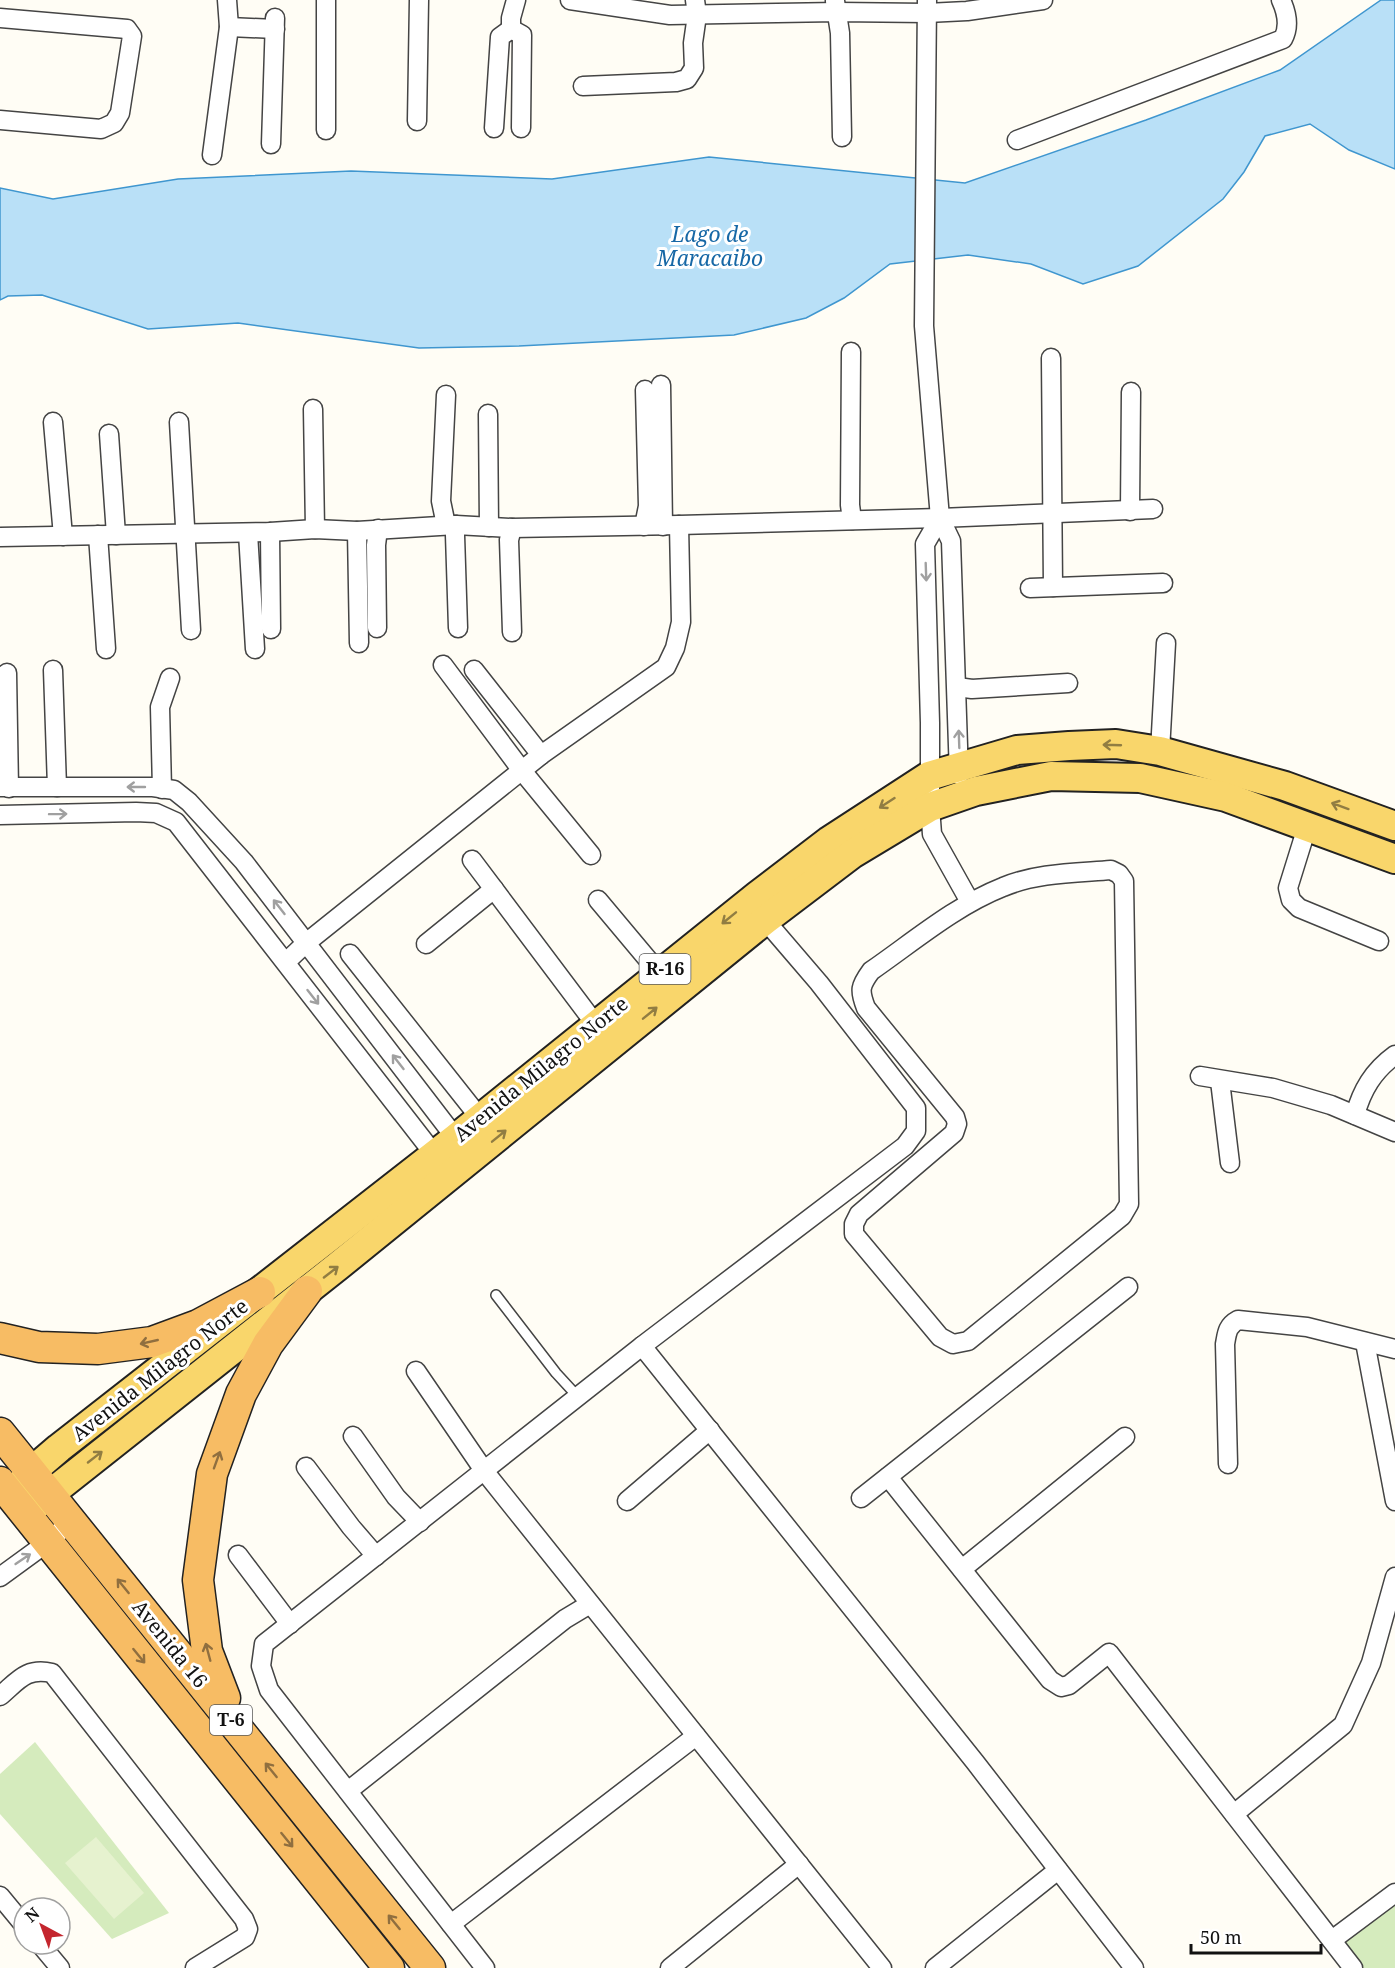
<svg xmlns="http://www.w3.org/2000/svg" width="1395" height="1968" font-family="'Noto Serif',serif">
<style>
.green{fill:#d5ebbd}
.pitch{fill:#e6f2cf}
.water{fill:#b9e0f7;stroke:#3f96cf;stroke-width:1.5}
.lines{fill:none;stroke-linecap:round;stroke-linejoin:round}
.service-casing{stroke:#444;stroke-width:12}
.minor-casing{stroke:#444;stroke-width:21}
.primary-casing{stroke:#222;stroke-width:32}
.trunk-casing{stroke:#222;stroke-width:33}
.service{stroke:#fff;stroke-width:9}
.minor{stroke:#fff;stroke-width:18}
.primary{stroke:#f9d66b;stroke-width:28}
.trunk{stroke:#f7bc64;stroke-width:30}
.oneway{stroke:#a0a0a0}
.oneway2{stroke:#917d42}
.oneway3{stroke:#906f3f}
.labels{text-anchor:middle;stroke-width:6;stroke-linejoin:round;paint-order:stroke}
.shield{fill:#fff;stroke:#585858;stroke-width:1.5}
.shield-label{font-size:18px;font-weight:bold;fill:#111}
.street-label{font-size:20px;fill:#111;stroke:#fff}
.water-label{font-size:21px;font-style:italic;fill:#1768a6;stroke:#fff}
</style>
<rect width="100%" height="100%" fill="#fffdf5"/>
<g class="green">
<polygon points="35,1742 169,1913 112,1939 0,1814 0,1774"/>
<polygon points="1395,1899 1395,1968 1361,1968 1339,1941"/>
</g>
<polygon class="pitch" points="96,1837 144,1893 114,1919 65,1863"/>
<polygon class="water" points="1381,0 1395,0 1395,169 1349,150 1310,124 1265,136 1244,172 1223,199 1138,266 1083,284 1031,264 968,255 890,264 844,298 806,318 734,335 519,346 419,348 238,323 148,329 42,295 8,296 0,300 0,188 53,199 178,179 351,171 552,179 709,157 965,183 1146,120 1280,70"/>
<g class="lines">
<g class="service-casing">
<polyline id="service" points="496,1295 556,1373 579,1398"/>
</g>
<g class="minor-casing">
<g id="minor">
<polyline points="570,0 670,15 837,12 927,13 967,11 1043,0"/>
<polyline points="927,0 924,326 940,518 951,541 959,775"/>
<polyline points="835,1 840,33 842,137"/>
<polyline points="0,18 127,29 132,36 120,113 114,123 101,129 0,120"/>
<polyline points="229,27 275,29"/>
<polyline points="511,29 511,18 516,0"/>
<polyline points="583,86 676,82 687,79 694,68 693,43 697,15 695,0"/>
<polyline points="417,121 419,0"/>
<polyline points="494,128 500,37 511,29 522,35 521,128"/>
<polyline points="326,130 326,0"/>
<path d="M 1017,140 L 1283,39 C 1290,26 1287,13 1281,0"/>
<polyline points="271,144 275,18"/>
<polyline points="212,155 229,27 227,0"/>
<polyline points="851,352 850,505 852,520"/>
<polyline points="1051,358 1053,587"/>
<polyline points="661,385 663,526"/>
<polyline points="446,395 441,501 446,525"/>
<polyline points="313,409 315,529"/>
<polyline points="488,414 489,527"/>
<polyline points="53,422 63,536"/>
<polyline points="179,422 191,630"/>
<polyline points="109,434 116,535"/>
<polyline points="1130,511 1131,392"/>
<polyline points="940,518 925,544 930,723 930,807 932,834 970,902"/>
<polyline points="456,525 455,535 458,628"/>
<polyline points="644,526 648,506 645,390"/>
<polyline points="512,528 509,540 512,632"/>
<polyline points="357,531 359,643"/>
<polyline points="270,532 271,629"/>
<polyline points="248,533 255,649"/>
<polyline points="98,535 106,649"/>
<polyline points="0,537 270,532 315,529 357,531 456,525 512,528 679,525 940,518 1153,509"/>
<polyline points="1030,588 1163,583"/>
<polyline points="377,628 376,545 378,529"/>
<polyline points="443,665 523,772 591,855"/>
<polyline points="53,670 57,787"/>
<polyline points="474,670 541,755"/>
<polyline points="7,673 9,788"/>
<polyline points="957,687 972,689 1068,683"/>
<polyline points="1160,751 1166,643"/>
<polyline points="0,787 153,787 174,790 189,802 244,862 461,1145"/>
<polyline points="162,789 160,707 170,678"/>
<polyline points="0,815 136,812 156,813 176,822 441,1163"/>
<polyline points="1307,827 1288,888 1291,900 1299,908 1379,941"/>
<polyline points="472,860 596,1025"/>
<path d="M 1111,870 L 1119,874 L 1124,881 L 1129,1204 L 1122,1216 L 968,1341 L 953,1344 L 940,1337 L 854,1234 L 854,1224 L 859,1214 L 954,1133 L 957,1124 L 955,1117 L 866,1008 C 859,990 860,986 871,971 C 913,942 955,906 1003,887 C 1036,873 1075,873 1111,870 Z"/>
<polyline points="598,900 660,974"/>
<polyline points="426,944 494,889"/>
<polyline points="350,954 480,1118"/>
<polyline points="286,962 306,943 541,755 666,667 675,648 681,622 679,525"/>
<polyline points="1200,1076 1273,1088 1331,1105 1395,1132"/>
<polyline points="1220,1081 1230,1163"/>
<path d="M 1355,1115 C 1362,1090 1373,1071 1395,1055"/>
<polyline points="1365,1342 1395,1501"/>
<polyline points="642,1346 905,1146 916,1131 916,1108 819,983 765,920"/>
<polyline points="416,1371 485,1472 882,1968"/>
<polyline points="353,1436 396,1497 420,1522"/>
<path d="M 1228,1464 L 1225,1344 C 1227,1333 1227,1326 1238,1320 L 1307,1327 L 1395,1349"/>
<polyline points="306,1467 351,1527 376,1556"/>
<polyline points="888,1477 1050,1680 1061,1687 1069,1685 1109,1653 1353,1968"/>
<polyline points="861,1498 1128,1287"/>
<polyline points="627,1501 710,1430"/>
<polyline points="238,1555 290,1624"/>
<polyline points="962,1569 1125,1437"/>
<polyline points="0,1577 48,1542 71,1521"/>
<path d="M 0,1696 C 18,1681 26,1667 52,1673 L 244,1919 L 248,1929 L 245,1937 L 195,1968"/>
<polyline points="348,1791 565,1619 590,1604"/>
<polyline points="1234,1814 1343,1725 1371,1663 1395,1577"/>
<polyline points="0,1896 24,1925"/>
<polyline points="451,1924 696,1736"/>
<polyline points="1332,1940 1395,1893"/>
<polyline points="40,1944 60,1968"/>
<polyline points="485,1968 269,1690 261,1666 264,1644 642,1346 975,1762 1134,1968"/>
<polyline points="670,1968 799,1864"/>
<polyline points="935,1968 1058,1870"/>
</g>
</g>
<g class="primary-casing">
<g id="primary">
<polyline points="11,1495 31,1472 59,1448 456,1138 757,896 829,841 929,776 1017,750 1069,746 1116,744 1160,751 1285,786 1395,826"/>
<polyline points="31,1509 338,1266 765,920 852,854 930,807 976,791 1051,776 1140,778 1226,797 1395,859"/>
</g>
</g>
<g class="trunk-casing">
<g id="trunk">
<polyline points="0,1338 39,1347 98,1349 152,1342 198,1325 260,1292"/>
<polyline points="0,1433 430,1968"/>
<polyline points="0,1482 389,1968"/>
<polyline points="225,1698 207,1651 198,1580 212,1474 241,1394 268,1344 307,1291"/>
</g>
</g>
<use href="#service" class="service"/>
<use href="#minor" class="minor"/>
<use href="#primary" class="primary"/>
<use href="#trunk" class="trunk"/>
</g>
<defs><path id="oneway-shaft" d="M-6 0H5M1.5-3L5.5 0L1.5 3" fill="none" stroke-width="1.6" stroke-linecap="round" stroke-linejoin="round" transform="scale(1.5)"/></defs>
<g class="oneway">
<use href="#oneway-shaft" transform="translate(926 572) rotate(88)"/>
<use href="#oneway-shaft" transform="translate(959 739) rotate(-92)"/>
<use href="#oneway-shaft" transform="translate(136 787) rotate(180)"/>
<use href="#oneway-shaft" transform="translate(58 814) rotate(-1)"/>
<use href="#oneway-shaft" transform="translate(279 907) rotate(-128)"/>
<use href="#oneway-shaft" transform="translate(313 997) rotate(52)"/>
<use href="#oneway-shaft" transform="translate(398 1062) rotate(-128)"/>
<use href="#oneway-shaft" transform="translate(23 1559) rotate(-34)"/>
</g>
<g class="oneway2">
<use href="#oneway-shaft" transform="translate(1112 745) rotate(-178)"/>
<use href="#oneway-shaft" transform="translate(887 803) rotate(147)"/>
<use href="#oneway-shaft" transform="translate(1340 806) rotate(-160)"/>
<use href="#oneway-shaft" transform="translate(729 918) rotate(141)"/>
<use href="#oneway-shaft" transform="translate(650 1013) rotate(-39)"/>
<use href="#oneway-shaft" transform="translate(499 1136) rotate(-39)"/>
<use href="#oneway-shaft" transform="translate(331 1272) rotate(-38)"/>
<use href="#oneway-shaft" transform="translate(95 1457) rotate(-38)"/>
</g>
<g class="oneway3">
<use href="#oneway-shaft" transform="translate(149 1342) rotate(167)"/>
<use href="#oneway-shaft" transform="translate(217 1460) rotate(-70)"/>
<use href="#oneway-shaft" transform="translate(123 1586) rotate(-129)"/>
<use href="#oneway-shaft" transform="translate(208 1652) rotate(-105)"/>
<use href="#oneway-shaft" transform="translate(139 1656) rotate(51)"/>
<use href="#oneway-shaft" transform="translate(271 1770) rotate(-129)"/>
<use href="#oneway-shaft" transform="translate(287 1840) rotate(51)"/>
<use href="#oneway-shaft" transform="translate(394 1922) rotate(-129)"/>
</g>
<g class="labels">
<g class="shield">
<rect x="639.5" y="954" width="51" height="30" rx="4.5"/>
<rect x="210" y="1705" width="42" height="30" rx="4.5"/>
</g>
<g class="shield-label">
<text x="665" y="975">R-16</text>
<text x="231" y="1726">T-6</text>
</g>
<g class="street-label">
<text transform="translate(541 1069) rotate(-39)" y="7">Avenida Milagro Norte</text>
<text transform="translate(160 1370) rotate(-38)" y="7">Avenida Milagro Norte</text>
<text transform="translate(170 1644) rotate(51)" y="7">Avenida 16</text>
</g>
<g class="water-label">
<text x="710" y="242">Lago de<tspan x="710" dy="24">Maracaibo</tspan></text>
</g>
</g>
<g transform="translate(42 1926) rotate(319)"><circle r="28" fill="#ffffff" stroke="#a0a0a0" stroke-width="1.5"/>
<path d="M0-4.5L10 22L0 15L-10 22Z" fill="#c4262e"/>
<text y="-9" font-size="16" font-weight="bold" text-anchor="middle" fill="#111111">N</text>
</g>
<path d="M1191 1944v9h130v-9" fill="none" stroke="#111111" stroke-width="3"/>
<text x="1200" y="1944" font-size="18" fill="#111111" stroke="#ffffff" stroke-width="4.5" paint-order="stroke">50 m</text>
</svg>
